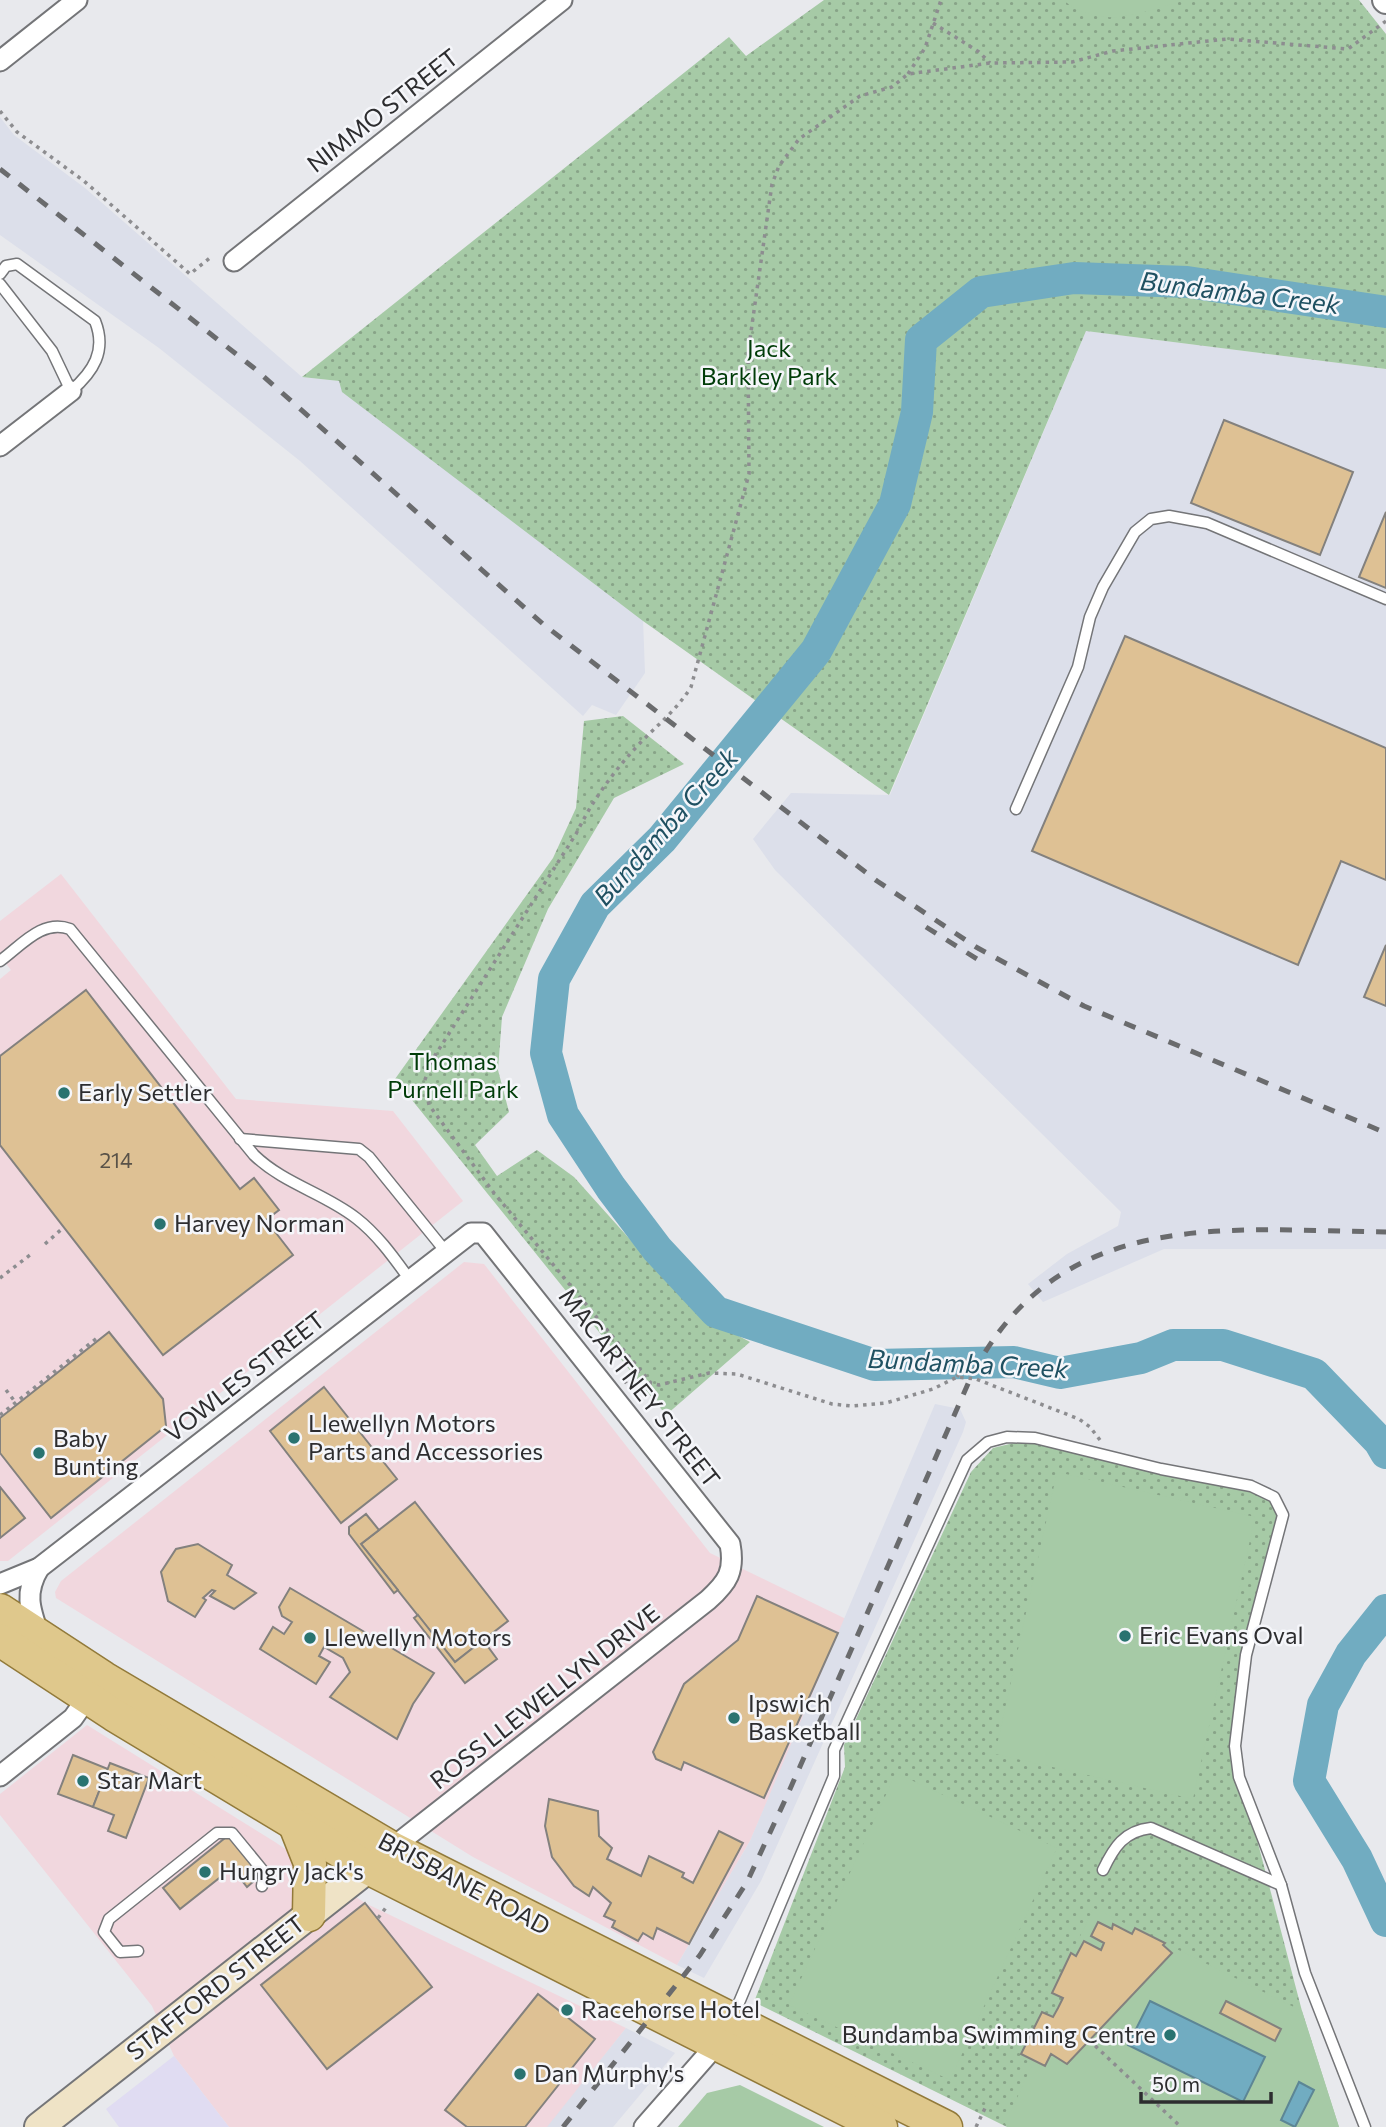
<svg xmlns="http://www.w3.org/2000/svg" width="1386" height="2127" font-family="Commissioner,sans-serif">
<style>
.commercial{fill:#f1d7de}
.built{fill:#dcdfea}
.education{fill:#e0dcf2}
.grass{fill:url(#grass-dots)}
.garden{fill:#a6caa6}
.water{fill:#71acc1;stroke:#5d8695;stroke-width:2}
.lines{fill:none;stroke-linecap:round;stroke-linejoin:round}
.river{stroke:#71acc1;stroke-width:32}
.building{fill:#dec194;stroke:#83817e;stroke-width:2}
.service-casing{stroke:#747578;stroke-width:13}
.minor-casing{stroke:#747578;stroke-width:23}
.tertiary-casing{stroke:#747578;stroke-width:28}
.secondary-casing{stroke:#747578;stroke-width:32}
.primary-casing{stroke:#927a3a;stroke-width:35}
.path{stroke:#8d8d90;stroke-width:3.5;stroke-dasharray:3.5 5;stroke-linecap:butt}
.service{stroke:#fff;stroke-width:10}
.minor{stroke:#fff;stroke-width:19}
.tertiary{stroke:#fff;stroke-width:24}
.secondary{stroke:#efe3c6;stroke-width:28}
.primary{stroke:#dfc88c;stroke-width:32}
.rail{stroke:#6a6b6d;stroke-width:5;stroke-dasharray:12 12;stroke-linecap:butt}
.poi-dot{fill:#297370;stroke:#f5f6fa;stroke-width:2.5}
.labels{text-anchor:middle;stroke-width:5;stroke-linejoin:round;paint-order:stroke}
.number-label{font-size:21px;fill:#595248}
.street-label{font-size:24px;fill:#2d2d2f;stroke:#f5f6fa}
.park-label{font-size:24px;fill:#003c08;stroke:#f5f6fa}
.poi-label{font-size:24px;fill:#2d2d2f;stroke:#f5f6fa;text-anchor:start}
.water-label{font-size:26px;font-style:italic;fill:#1f5061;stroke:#f5f6fa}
</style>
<defs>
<pattern id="grass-dots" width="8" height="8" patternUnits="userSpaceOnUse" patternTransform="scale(1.75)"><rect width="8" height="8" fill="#a6caa6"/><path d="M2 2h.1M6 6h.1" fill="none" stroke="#88a488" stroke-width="1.8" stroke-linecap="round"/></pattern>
</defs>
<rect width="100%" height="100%" fill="#e8e9ed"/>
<g class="commercial">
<polygon points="61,874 236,1099 393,1111 463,1201 8,1561 0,1561 0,979 11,970 0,956 0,921"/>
<polygon points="464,1262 484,1264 710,1553 846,1619 750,1841 677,1965 473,1857 56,1598 55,1592 61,1581"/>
<polygon points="87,1725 275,1842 365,1903 626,2028 548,2127 229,2127 174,2056 152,2006 0,1815 0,1794"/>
</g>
<g class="built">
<polygon points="0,117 14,135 85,188 302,377 339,381 643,619 645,673 616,715 592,705 583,716 300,461 159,348 0,235"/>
<polygon points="1086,331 1386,369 1386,1249 1164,1249 1043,1302 1028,1284 1067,1254 1118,1226 1121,1212 775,870 753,839 791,793 890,795"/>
<polygon points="935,1404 960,1409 966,1422 963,1432 761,1881 704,1978 677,1965 750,1841"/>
<polygon points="626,2028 675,2053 613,2127 547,2127"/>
</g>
<polygon class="education" points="174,2056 229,2127 119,2127 106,2109"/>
<g class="grass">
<polygon points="824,0 1359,0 1386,34 1386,369 1086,331 889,795 643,621 342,392 339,381 302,377 729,37 746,56"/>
<polygon points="623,716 684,764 614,798 548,909 502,1017 498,1070 509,1112 475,1145 497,1176 537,1150 574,1177 696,1313 750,1342 666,1415 395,1079 553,858 576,808 584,721"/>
<path d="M 1022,1441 L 1255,1490 L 1271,1500 L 1279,1514 C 1257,1589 1235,1669 1233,1748 L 1302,2011 L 1339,2127 L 1007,2127 L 754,2002 L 845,1767 L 844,1745 L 971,1472 L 993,1448 Z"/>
</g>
<g class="garden">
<path d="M 1063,0 L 1178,0 L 1173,4 C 1132,15 1100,29 1063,0 Z"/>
<polygon points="1057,1472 1255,1517 1193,1799 995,1754"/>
<polygon points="896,1773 1057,1848 950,2080 789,2005"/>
<polygon points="1094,1908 1302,2011 1339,2127 1010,2127 1005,2124 1034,2061 1021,2054 1042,2012 1053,2017 1063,1998 1052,1993"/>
<polygon points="740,2085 824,2127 678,2127 707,2093"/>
</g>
<g class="water">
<polygon points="1150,2001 1265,2057 1243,2102 1128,2045"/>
<polygon points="1299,2082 1314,2090 1295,2127 1281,2120"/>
</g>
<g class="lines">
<g class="river">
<polyline points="1386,312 1187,282 1074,278 981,292 921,340 917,412 895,504 816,651 662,839 595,905 554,979 546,1053 563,1115 611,1188 657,1249 716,1312 875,1365 1014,1362 1060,1373 1141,1358 1173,1345 1223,1345 1314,1374 1379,1441 1386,1453"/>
<polyline points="1386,1610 1351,1654 1323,1705 1309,1781 1357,1859 1386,1921"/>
</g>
</g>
<g class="building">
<polygon points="1224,420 1353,472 1320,555 1191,503"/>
<polygon points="1386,512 1386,588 1359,577"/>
<polygon points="1125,636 1386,748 1386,880 1341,861 1298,965 1032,851"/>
<polygon points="1386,945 1386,1006 1364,997"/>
<polygon points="86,990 240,1189 254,1178 279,1210 266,1220 293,1255 163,1355 0,1145 0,1056"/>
<polygon points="109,1332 163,1399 166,1426 51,1518 0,1453 0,1418"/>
<polygon points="324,1387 397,1479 341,1523 270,1431"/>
<polygon points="0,1487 25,1518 0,1538"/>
<polygon points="415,1502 508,1621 455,1662 361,1544"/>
<polygon points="366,1514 379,1530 361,1544 398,1590 394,1593 349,1534 349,1527"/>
<polygon points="198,1544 232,1565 227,1575 256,1593 234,1609 210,1596 215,1591 212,1590 203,1598 206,1600 195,1617 168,1601 161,1572 176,1549"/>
<polygon points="290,1588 434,1673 413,1704 397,1739 330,1697 350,1672 343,1658 324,1647 319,1656 330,1662 316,1684 260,1649 273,1627 284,1634 292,1622 282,1616 279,1607"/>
<polygon points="757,1596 838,1633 764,1798 684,1762 681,1770 656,1759 653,1752 684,1684 738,1640"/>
<polygon points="418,1615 455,1662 483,1640 497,1659 465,1683 414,1618"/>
<polygon points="73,1755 108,1769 93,1807 58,1794"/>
<polygon points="110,1763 149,1778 126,1838 108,1831 114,1815 93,1807"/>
<polygon points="549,1799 598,1811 599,1836 612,1848 607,1859 641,1876 649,1856 684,1873 682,1877 693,1883 719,1831 743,1843 689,1944 657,1928 653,1939 643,1933 638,1941 612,1927 615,1921 604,1916 611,1903 593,1887 589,1896 574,1886 552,1857 545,1826"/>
<polygon points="230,1834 262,1874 247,1887 232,1868 180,1909 163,1888"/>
<polygon points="365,1903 432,1987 327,2069 261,1985"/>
<polygon points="1098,1922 1112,1929 1113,1924 1132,1934 1135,1928 1165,1943 1163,1945 1172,1953 1067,2064 1051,2054 1045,2066 1021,2054 1042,2012 1053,2017 1058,2008 1063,1998 1052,1993 1071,1953 1076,1956 1084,1941 1101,1950 1104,1943 1091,1936"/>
<polygon points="538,1994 595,2039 525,2127 467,2127 445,2110"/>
<polygon points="1226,2001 1281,2029 1275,2041 1220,2013"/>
</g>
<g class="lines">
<g class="service-casing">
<g id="service">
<path d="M 0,274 L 6,266 L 17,264 L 95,321 C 107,351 93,372 71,391 L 52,351 L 0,284"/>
<polyline points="1016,809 1078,667 1090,617 1103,587 1135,532 1151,519 1169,516 1207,523 1386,599"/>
<path d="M 0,961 C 22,945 42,919 70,929 L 254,1155 C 284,1184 324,1193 356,1218 C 378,1235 394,1258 410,1280"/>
<polyline points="240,1139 359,1149 369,1157 446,1252"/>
<path d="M 1103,1870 C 1114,1847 1124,1831 1151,1828 L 1281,1885"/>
<polyline points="138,1951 120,1952 104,1932 109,1919 217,1833 232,1833 264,1872 262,1886"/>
<polyline points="733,2017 834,1776 834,1750 967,1460 988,1442 1007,1437 1035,1438 1161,1469 1251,1486 1274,1497 1283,1515 1246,1655 1235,1746 1239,1777 1281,1885 1305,1973 1365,2127"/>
</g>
</g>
<g class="minor-casing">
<g id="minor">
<polyline points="0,61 77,0"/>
<polyline points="234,261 562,0"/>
<polyline points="0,446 71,391"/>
<path d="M 0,1584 L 39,1568 L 471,1233 L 483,1233 L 730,1544 C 735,1571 728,1582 708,1600 L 392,1848"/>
<path d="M 39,1635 C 30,1609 24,1593 39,1568"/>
<polyline points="0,1776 73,1718 87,1698"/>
<polyline points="644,2127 716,2045"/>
</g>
</g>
<g class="tertiary-casing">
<polyline id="tertiary" points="1385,0 1386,1"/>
</g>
<g class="secondary-casing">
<polyline id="secondary" points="39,2127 385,1855"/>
</g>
<g class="primary-casing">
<g id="primary">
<polyline points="0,1610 104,1678 392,1848 946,2127"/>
<polyline points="0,1640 114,1715 368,1868 881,2127"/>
<polyline points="295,1825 310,1863 309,1915"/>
</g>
</g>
<g class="path">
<polyline points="933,23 979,52 990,63"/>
<polyline points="908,74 925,48 941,0"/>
<polyline points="0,111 17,132 84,181 190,274 211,257"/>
<polyline points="45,1244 64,1227"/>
<polyline points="0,1278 30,1255"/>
<polyline points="957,1377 974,1348"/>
<polyline points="624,1383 639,1371"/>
<polyline points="6,1390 16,1403"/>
<polyline points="0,1415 97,1338"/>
<path d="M 1100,1440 L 1090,1427 L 1079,1419 L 976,1379 L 957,1377 L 933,1389 L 886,1403 L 852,1406 L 832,1404 L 737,1374 L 709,1373 L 659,1385 L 651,1383 L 494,1193 L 429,1105 L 424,1082 L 434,1057 L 576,834 C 593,799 616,768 643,740 C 660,723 678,708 691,687 L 749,474 L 748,353 L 772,184 L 779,166 L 799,139 L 860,96 L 892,87 L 908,74 L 990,63 L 1072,62 L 1113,51 L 1227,39 L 1348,49 L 1386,21"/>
<polyline points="378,1918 388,1905"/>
<polyline points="1089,2040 1181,2127"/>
<polyline points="976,2127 987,2104"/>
</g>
<use href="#service" class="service"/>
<use href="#minor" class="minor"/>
<use href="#tertiary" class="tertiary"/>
<use href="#secondary" class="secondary"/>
<use href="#primary" class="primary"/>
<g class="rail">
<polyline points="0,169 254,368 543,624 877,881 976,947 1084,1006 1386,1133"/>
<polyline points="926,927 985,964"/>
<path d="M 563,2127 L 700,1955 L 747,1882 L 787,1796 L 971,1377 C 1058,1206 1225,1230 1386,1232"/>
</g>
</g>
<g class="poi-dot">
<circle cx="64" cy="1093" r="7"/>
<circle cx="160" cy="1224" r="7"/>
<circle cx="294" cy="1438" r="7"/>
<circle cx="39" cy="1453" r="7"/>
<circle cx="1125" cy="1636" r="7"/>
<circle cx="310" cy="1638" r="7"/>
<circle cx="734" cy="1718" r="7"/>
<circle cx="83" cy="1781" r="7"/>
<circle cx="205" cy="1872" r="7"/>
<circle cx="567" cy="2010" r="7"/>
<circle cx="1170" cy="2035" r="7"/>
<circle cx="520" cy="2074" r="7"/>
</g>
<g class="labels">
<g class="number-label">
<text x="116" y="1168">214</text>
</g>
<g class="street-label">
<text transform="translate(383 111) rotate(-38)" y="8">NIMMO STREET</text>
<text transform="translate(245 1377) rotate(-38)" y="8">VOWLES STREET</text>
<text transform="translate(639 1388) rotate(52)" y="8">MACARTNEY STREET</text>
<text transform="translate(545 1697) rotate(-38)" y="8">ROSS LLEWELLYN DRIVE</text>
<text transform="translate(464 1884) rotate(28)" y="8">BRISBANE ROAD</text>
<text transform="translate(216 1988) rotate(-38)" y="8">STAFFORD STREET</text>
</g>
<g class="park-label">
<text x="769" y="357">Jack<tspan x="769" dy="28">Barkley Park</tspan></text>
<text x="453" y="1070">Thomas<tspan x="453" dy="28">Purnell Park</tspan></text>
</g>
<g class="poi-label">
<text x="78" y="1101">Early Settler</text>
<text x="174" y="1232">Harvey Norman</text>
<text x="308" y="1432">Llewellyn Motors<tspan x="308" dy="28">Parts and Accessories</tspan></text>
<text x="53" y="1447">Baby<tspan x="53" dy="28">Bunting</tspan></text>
<text x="1139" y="1644">Eric Evans Oval</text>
<text x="324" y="1646">Llewellyn Motors</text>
<text x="748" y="1712">Ipswich<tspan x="748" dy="28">Basketball</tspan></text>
<text x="97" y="1789">Star Mart</text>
<text x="219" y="1880">Hungry Jack's</text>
<text x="581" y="2018">Racehorse Hotel</text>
<text x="1156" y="2043" text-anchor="end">Bundamba Swimming Centre</text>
<text x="534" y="2082">Dan Murphy's</text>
</g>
<g class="water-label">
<text transform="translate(1240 293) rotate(7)" y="9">Bundamba Creek</text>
<text transform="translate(666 827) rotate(-48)" y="9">Bundamba Creek</text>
<text transform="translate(968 1364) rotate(3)" y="9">Bundamba Creek</text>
</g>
</g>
<path d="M1141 2092v10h130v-10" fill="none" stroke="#2d2d2f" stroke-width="3.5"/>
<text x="1152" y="2092" font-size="21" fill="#2d2d2f" stroke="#f5f6fa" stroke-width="5" paint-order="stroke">50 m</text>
</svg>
